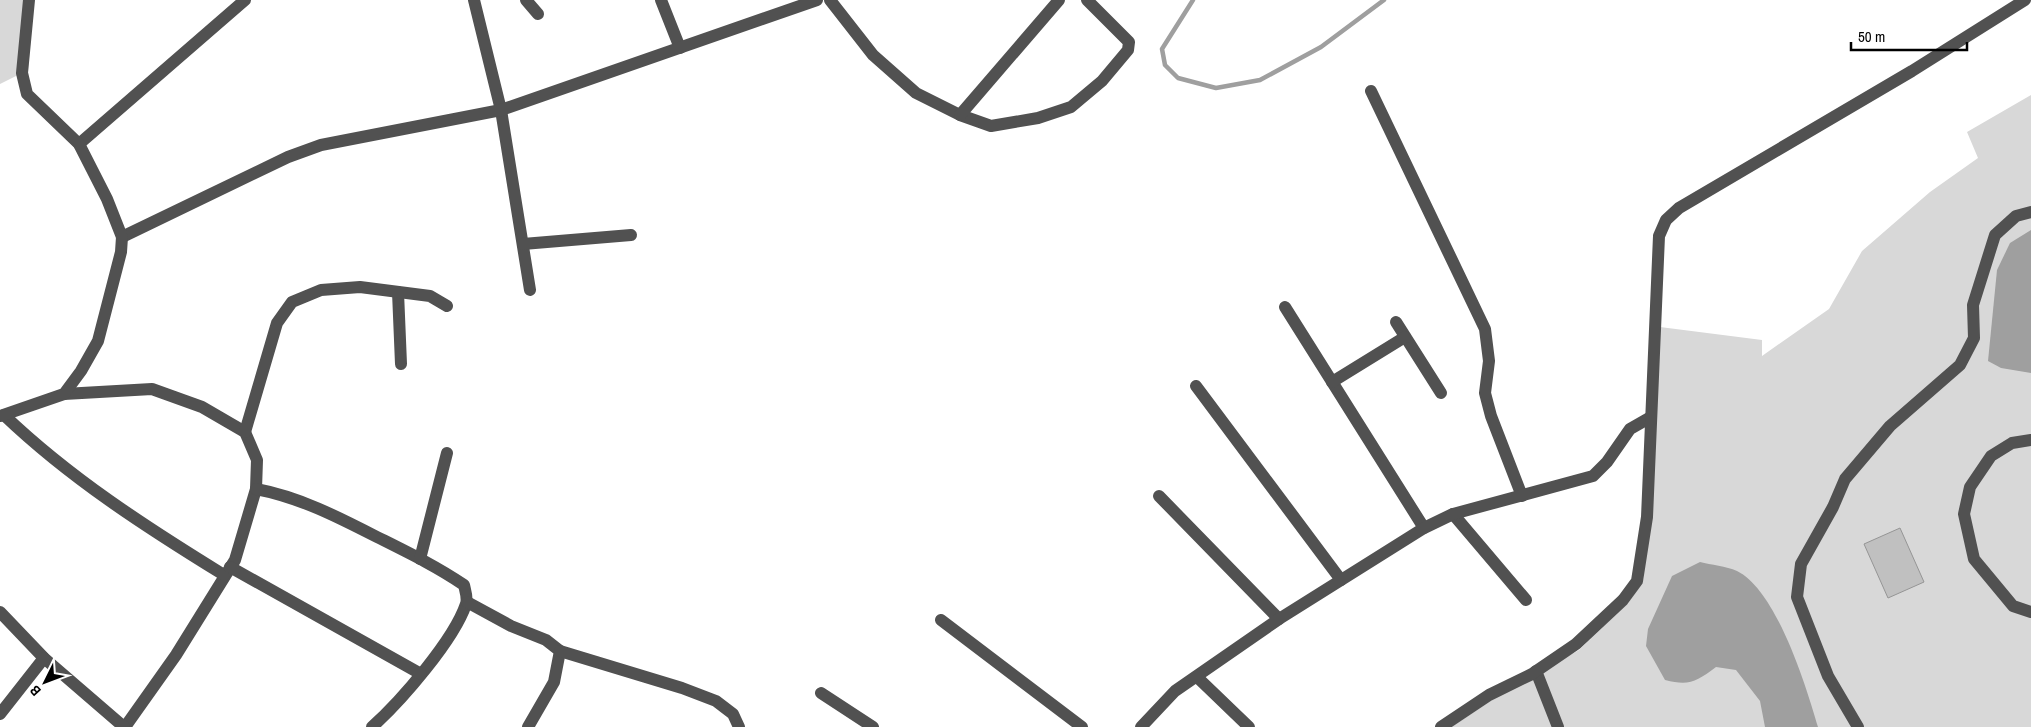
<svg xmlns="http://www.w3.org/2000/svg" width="2031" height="727" font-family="'Archivo Narrow',sans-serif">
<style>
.green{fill:#d8d8d8}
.water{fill:#9f9f9f}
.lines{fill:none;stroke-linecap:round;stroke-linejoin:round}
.stream{stroke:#9f9f9f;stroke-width:4.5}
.building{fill:#c0c0c0;stroke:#959595}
.minor{stroke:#515151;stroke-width:12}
</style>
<rect width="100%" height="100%" fill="#fff"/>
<g class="green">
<polygon points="0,0 34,0 28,70 0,84"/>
<polygon points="2031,95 2031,727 1451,727 1492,700 1579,650 1628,603 1643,582 1660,327 1762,340 1762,356 1829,309 1862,251 1930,192 1978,158 1967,132"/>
</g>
<g class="water">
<polygon points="2031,230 2031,373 2001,368 1988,361 1997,270 2010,243"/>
<path d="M 1700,562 C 1711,565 1726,566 1737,571 C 1777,591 1806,686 1818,727 L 1765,727 L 1760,701 L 1736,670 L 1716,667 C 1696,682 1689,686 1665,680 L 1646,646 L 1648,629 L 1672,576 Z"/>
</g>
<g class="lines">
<polyline class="stream" points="1193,0 1162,49 1165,65 1178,78 1216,88 1260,80 1321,47 1384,0"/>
</g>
<polygon class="building" points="1900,528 1924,582 1888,598 1864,544"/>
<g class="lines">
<g class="minor">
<polyline points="474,0 501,110 530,290"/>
<polyline points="526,0 538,14"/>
<polyline points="661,0 680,48"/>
<polyline points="830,0 873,55 916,93 960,115 991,126 1038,118 1071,107 1102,81 1128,50 1129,42 1087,0"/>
<polyline points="1371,91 1485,329 1489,361 1485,393 1491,416 1522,496"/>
<polyline points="960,115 1059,0"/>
<polyline points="79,144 245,0"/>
<polyline points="122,237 288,157 321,145 501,110 817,0"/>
<polyline points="523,244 631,235"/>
<polyline points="398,292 401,364"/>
<polyline points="1285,307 1424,528"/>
<polyline points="1396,322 1441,393"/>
<polyline points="1332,382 1405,337"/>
<polyline points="1196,386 1341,580"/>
<polyline points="64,394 152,389 202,407 245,432 257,460 256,489 235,560 176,655 125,727"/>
<path d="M 4,415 C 70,478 146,527 224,575"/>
<polyline points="0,416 64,394 81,371 98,341 121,252 122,237 107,199 79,144 27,94 22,73 29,0"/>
<polyline points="245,432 277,323 292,302 321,290 360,287 430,296 447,306"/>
<polyline points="2031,440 2012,443 1991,456 1970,487 1964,514 1974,559 2013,606 2031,612"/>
<path d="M 256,489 C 299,497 338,517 377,537 C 407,552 436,566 464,585 C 465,590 468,598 466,604 C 454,640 401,701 372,727"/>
<polyline points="1159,496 1279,619"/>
<polyline points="1453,514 1526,600"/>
<polyline points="420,559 447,453"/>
<polyline points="230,567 421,674"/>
<polyline points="467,602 511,626 546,640 560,651 554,682 528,727"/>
<polyline points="0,612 44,658 124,727"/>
<polyline points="941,620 1082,727"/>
<polyline points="560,651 682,688 716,701 733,714 739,727"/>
<polyline points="1536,671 1558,727"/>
<polyline points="1197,677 1249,727"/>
<polyline points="821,693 873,727"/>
<polyline points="0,714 44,658"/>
<polyline points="1141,727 1175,691 1279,619 1424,528 1453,514 1593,476 1607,462 1630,429 1651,417"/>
<polyline points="1441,727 1489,695 1532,674 1576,644 1623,600 1637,581 1647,517 1659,236 1666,220 1679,208 1912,71 2025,0"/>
<polyline points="1858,727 1828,676 1797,597 1801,564 1833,507 1845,479 1890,426 1960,365 1974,338 1973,305 1995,235 2016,216 2031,212"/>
</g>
</g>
<g transform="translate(45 682) rotate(228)" stroke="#ffffff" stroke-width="4" paint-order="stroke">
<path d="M0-4L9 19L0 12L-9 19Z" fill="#000000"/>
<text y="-8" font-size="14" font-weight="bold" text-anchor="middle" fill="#000000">B</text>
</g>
<path d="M1851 42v8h116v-8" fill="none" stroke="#000000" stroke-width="2.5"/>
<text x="1858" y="42" font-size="15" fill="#000000" stroke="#ffffff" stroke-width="4" paint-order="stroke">50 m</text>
</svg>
